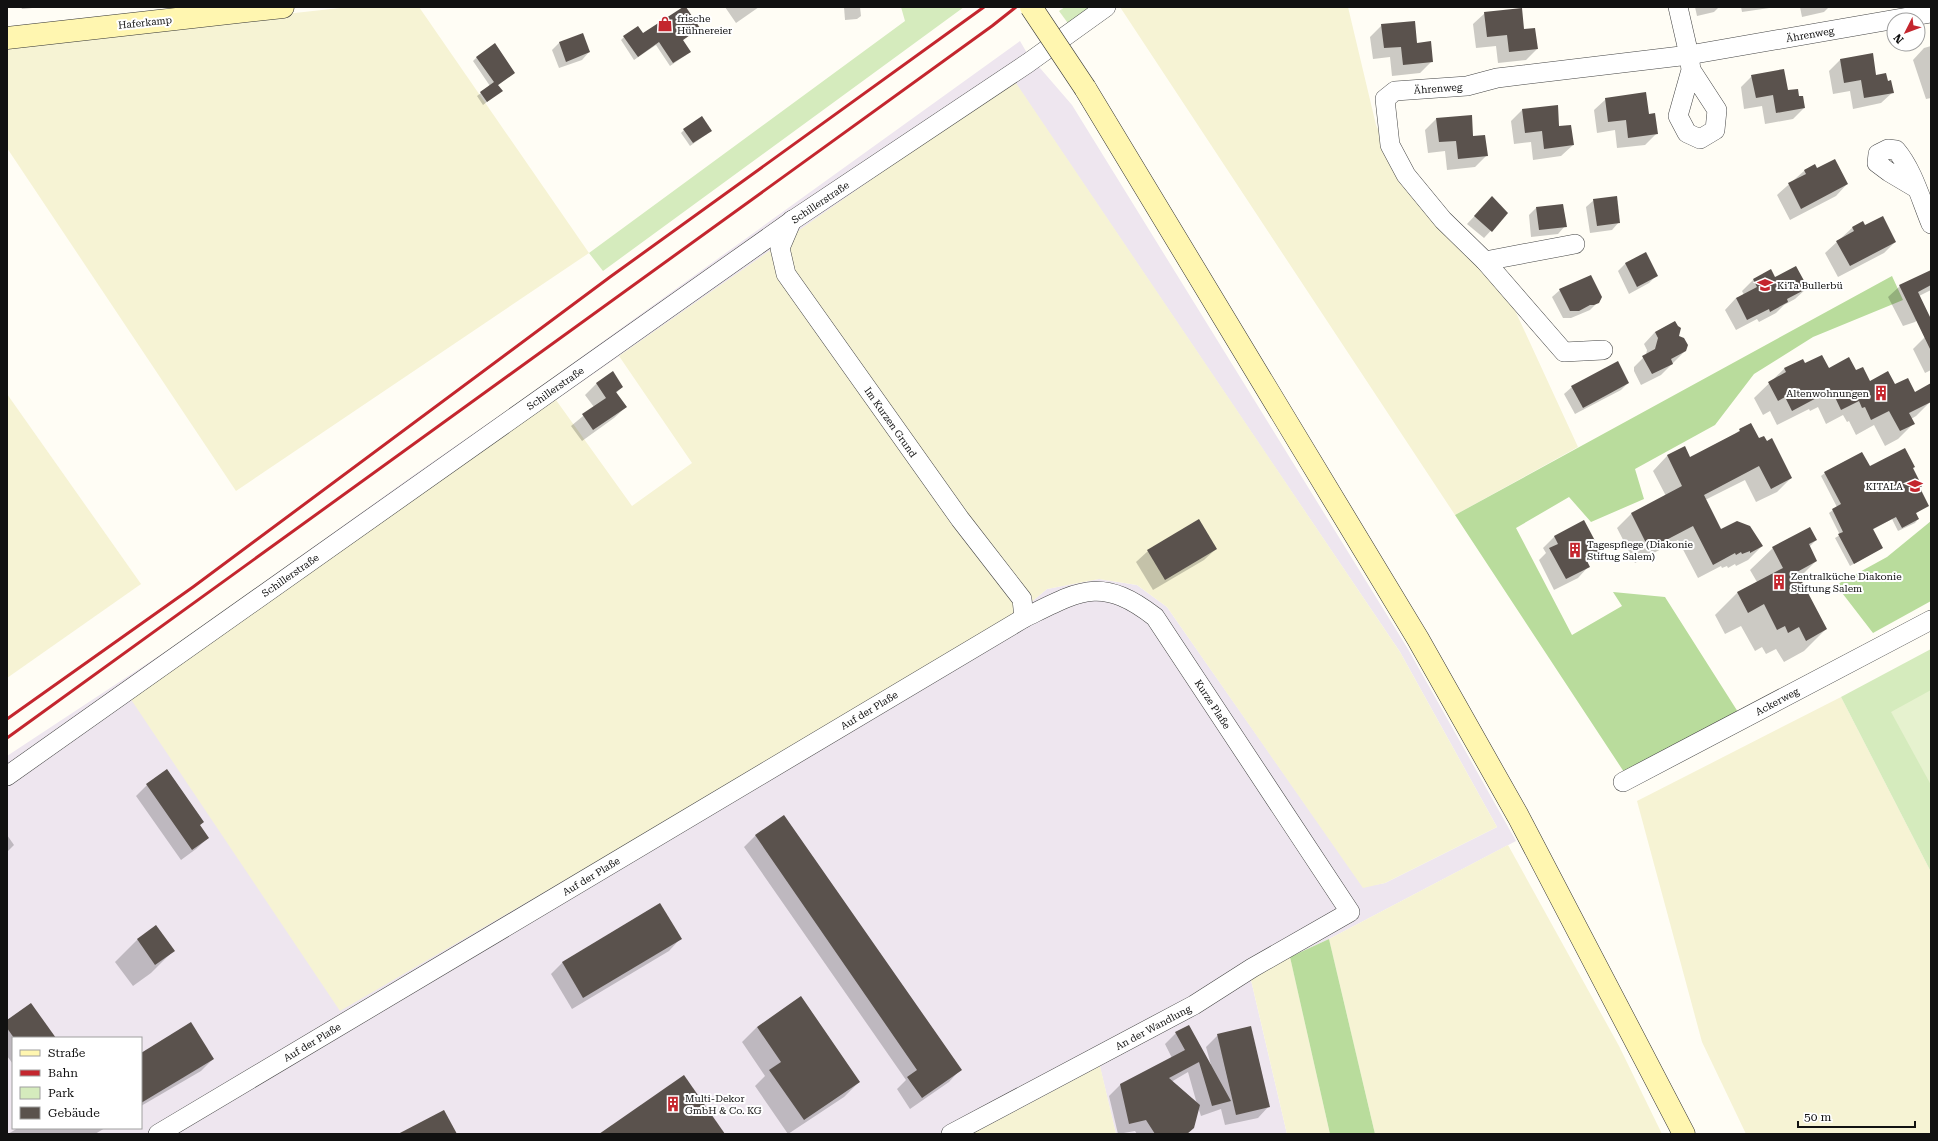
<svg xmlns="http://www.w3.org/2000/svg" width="1938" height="1141" font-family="'Roboto Serif',serif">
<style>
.industrial{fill:#eee6ef;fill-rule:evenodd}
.farmland{fill:#f6f3d4}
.green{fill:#d5ebbd}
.forest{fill:#b9dc9c}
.pitch{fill:#e6f2cf}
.shadow{fill:#0003;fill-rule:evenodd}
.building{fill:#5a524d}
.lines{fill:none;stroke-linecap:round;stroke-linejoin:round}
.street-casing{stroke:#444;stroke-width:20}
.secondary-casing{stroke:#333;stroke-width:23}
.street{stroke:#fff;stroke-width:19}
.secondary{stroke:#fff6b0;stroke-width:22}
.rail{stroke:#c4262e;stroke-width:3}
.secondary-bridge-casing{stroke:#333;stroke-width:23;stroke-linecap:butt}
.secondary-bridge{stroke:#fff6b0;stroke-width:22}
.labels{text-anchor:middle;stroke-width:4;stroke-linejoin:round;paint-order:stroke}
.poi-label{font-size:10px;fill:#111;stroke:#fff;text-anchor:start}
.street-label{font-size:10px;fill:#111;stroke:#fff}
</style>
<rect width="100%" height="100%" fill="#fffdf5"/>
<path class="industrial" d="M 1020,41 L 1027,53 L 1072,105 L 1408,649 L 1516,841 L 1329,939 L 1290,957 L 1251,980 L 1287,1134 L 1116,1134 L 1100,1067 L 972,1134 L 7,1134 L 7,756 L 189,636 L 411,477 L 523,399 ZM 1014,81 L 1400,652 L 1497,827 L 1385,883 L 1363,887 L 1167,607 L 1137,585 L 1099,579 L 1047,589 L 1005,624 L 126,692 L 556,400 ZM 13,1038 L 141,1038 L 141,1128 L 13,1128 Z"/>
<g class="farmland">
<polygon points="349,7 419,7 589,253 236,491 7,148 7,45"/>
<polygon points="1120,7 1348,7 1376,125 1402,176 1507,293 1578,447 1455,515"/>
<polygon points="1014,80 1400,652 1497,827 1385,883 1363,888 1167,607 1137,585 1099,579 1047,589 1005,624 340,1011 126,692 556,400 632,506 692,463 619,356"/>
<polygon points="7,394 141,584 7,678"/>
<polygon points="1841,697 1931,872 1931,1134 1746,1134 1702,1042 1637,801"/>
<polygon points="1508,845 1619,1046 1662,1134 1375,1134 1329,939"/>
<polygon points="1290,957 1330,1134 1287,1134 1251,980"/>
<polygon points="1100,1066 1116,1134 972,1134"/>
</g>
<g class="green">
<polygon points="901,7 964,7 603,271 589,253 905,21"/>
<polygon points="1065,7 1095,7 1070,26 1059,11"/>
<polygon points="1931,649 1931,872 1841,697"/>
</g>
<g class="forest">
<polygon points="1892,276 1903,300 1813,337 1754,374 1715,425 1635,469 1644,499 1591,522 1569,497 1516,528 1572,635 1622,606 1613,592 1665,597 1738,712 1624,772 1455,515"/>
<polygon points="1931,521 1931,601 1873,633 1836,585 1887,557"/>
<polygon points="1329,939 1375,1134 1330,1134 1290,957"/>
</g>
<polygon class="pitch" points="1931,690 1931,785 1891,712"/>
<g class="shadow">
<polygon points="21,7 43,7 22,9"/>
<polygon points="725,7 759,7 736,23"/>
<polygon points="844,7 860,7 861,16 857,19 845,20"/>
<polygon points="1695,7 1719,7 1714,12 1697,16"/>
<polygon points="1741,7 1776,7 1742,12"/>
<polygon points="1800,7 1829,7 1824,12 1802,17"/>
<polygon points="1485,13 1523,30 1537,49 1526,60 1498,63 1496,46 1476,48 1473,24"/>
<polygon points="1382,25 1432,61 1420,73 1392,76 1390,57 1373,59 1370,37"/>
<polygon points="699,28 682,41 686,55 670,66 656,45 634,60 621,40 624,37"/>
<polygon points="559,43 589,52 582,60 559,68 552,50"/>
<polygon points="1931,46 1931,98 1926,99 1913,60 1924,48"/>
<polygon points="477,57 514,73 497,86 501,91 483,105 477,96 490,86 473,61"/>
<polygon points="1840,60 1887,82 1893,92 1881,103 1853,109 1850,91 1833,94 1829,71"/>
<polygon points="1752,76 1799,97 1804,108 1793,119 1765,124 1762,106 1744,109 1741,87"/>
<polygon points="1606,99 1648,115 1657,133 1645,145 1617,148 1615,130 1597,133 1594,110"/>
<polygon points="1557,106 1558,127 1573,145 1561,156 1533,160 1531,142 1514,144 1511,121 1522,110"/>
<polygon points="1436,119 1472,137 1487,155 1475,167 1447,170 1445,151 1428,153 1425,130"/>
<polygon points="684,130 707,134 690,146 681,133"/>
<polygon points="1814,165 1816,169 1847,184 1836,196 1790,220 1777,195 1804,171"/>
<polygon points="1594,200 1619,222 1612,230 1590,233 1586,207"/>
<polygon points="1485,205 1507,213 1484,238 1467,224"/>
<polygon points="1536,208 1565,226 1558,234 1531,237 1529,215"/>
<polygon points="1863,223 1865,227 1895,242 1884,253 1838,277 1825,253 1852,228"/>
<polygon points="1642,255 1656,276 1649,283 1629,294 1618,271 1625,264"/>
<polygon points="1931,271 1931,290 1919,296 1926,311 1915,322 1903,326 1888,297 1900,286"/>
<polygon points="1775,278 1807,288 1795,299 1784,305 1776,313 1759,322 1757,319 1736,330 1725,310 1736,298 1744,295 1742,291 1753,280"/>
<polygon points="1560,290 1598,302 1590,310 1571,318 1563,318 1552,297"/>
<polygon points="1675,322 1677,327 1678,337 1685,351 1661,375 1641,385 1634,371 1634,367 1646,355 1647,350 1644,344 1655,332"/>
<polygon points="1931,335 1931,370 1925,373 1913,349 1925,337"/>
<polygon points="1802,360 1804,364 1855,372 1870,382 1895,386 1931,399 1931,401 1916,416 1911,419 1913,424 1898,439 1885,446 1874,425 1856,435 1849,421 1847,422 1843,415 1826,424 1818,407 1810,411 1809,409 1777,425 1770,411 1763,415 1754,398 1784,369"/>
<polygon points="597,383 622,387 616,393 626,407 614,418 582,441 571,426 594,407 585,395"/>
<polygon points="1628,383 1621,390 1575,414 1564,394 1572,387"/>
<polygon points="1740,430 1759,439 1791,478 1777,492 1756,502 1745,480 1705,500 1721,531 1762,546 1748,560 1736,566 1735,564 1728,568 1727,566 1722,568 1721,566 1698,578 1678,540 1635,563 1617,528 1631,514 1666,496 1653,471 1667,456 1684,447 1690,458 1735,434"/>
<polygon points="1869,468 1912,469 1919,488 1928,505 1915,514 1918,519 1915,523 1898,531 1892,519 1872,530 1882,548 1850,566 1835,538 1840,535 1829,513 1837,507 1821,476 1825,473"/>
<polygon points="1584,522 1599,551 1587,563 1589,566 1578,578 1554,590 1539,560 1546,553 1543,548 1554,537"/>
<polygon points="1816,540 1809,547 1816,561 1799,578 1826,629 1804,651 1784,662 1776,649 1766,654 1762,647 1755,651 1741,626 1725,634 1715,615 1737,593 1757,582 1750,570 1773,548"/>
<polygon points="1216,549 1204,560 1153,590 1136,562 1148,551"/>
<polygon points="147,785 203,822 199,826 208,838 196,849 181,860 136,796"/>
<polygon points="784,816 960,1070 949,1082 910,1109 897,1089 906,1080 744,847 755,836"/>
<polygon points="7,835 14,845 7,852"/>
<polygon points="659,904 680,939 669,951 572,1009 551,974 562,963"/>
<polygon points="156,926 173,951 151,973 133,986 115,962 137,940"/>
<polygon points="7,1021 55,1038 13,1038 13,1064 7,1056"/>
<polygon points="757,1027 859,1082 844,1097 788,1134 755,1086 765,1076 742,1042"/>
<path d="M 1176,1033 L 1211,1065 L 1206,1047 L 1218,1035 L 1269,1106 L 1258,1118 L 1225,1125 L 1221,1109 L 1201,1116 L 1198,1107 L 1186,1134 L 1137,1134 L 1135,1131 L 1118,1134 L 1109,1096 L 1120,1085 L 1172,1058 L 1165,1044 ZM 1188,1072 L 1197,1104 L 1171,1082 Z"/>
<polygon points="141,1054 213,1059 201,1071 141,1106"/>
<polygon points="18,1128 105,1128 95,1134 8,1134"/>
</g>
<g class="building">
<polygon points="683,7 686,7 700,28 683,40 691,52 673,63 659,42 638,57 623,36 638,26 643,33"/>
<polygon points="1522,8 1524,29 1535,28 1538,49 1509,52 1507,35 1487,37 1484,12"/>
<polygon points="1415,21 1417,43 1431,41 1433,62 1403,65 1401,47 1384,48 1381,24"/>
<polygon points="583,33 590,52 566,62 559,42"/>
<polygon points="495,43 515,73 498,85 503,91 487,102 480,92 494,82 476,57"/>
<polygon points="1873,53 1876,75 1886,73 1888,81 1891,80 1894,93 1864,98 1861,80 1844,83 1840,59"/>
<polygon points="1784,69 1788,90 1798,89 1799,96 1803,96 1805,108 1776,113 1773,95 1756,98 1751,75"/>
<polygon points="1646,92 1649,114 1655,113 1658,134 1628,138 1626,120 1608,122 1605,98"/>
<polygon points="1558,105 1559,126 1571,125 1574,145 1544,149 1542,131 1525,133 1522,109"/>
<polygon points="1472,115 1473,136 1485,135 1488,156 1458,159 1456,141 1439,142 1436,118"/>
<polygon points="702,116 712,131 693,143 683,129"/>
<polygon points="1835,159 1848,184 1801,209 1788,183 1806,174 1804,170 1815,164 1817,168"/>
<polygon points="1492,196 1508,213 1492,232 1474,216"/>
<polygon points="1617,196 1620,223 1597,226 1593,199"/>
<polygon points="1563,204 1567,227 1539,230 1536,207"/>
<polygon points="1883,216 1896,242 1850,266 1836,241 1854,231 1852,227 1863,221 1865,225"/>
<polygon points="1646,252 1658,276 1637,287 1625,263"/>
<polygon points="1796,266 1808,288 1787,299 1788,302 1770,312 1769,309 1747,320 1736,298 1757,287 1753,279 1771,269 1775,277"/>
<polygon points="1931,270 1931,285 1918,292 1931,319 1931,351 1899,285"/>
<polygon points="1591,275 1602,297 1599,303 1594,305 1590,305 1579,311 1570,311 1559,289"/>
<polygon points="1675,321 1678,326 1681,328 1679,336 1684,338 1688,345 1686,351 1671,359 1673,364 1652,374 1642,356 1655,349 1658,338 1655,332"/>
<polygon points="1822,355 1829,368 1849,357 1856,370 1863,367 1870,381 1888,371 1895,384 1908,378 1915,392 1931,383 1931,402 1909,413 1915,424 1900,431 1889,411 1871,420 1865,407 1862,408 1859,401 1841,410 1833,393 1825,397 1824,394 1792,411 1785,397 1778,401 1768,382 1786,372 1784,368 1803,359 1805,363"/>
<polygon points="1618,361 1629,383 1583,408 1571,386"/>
<polygon points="613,371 623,387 616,392 627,407 593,430 582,414 606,398 596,383"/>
<polygon points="1751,423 1759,438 1764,436 1767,441 1772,438 1792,478 1771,489 1759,466 1704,495 1721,529 1737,521 1750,526 1763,546 1750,553 1750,551 1742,554 1741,552 1736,555 1735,553 1713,565 1693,526 1649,549 1631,513 1682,486 1667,455 1685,446 1690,457 1740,431 1739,429"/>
<polygon points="1905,448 1915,467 1913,468 1922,486 1920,488 1929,506 1916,513 1919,519 1902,528 1896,517 1873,529 1883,548 1854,564 1838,534 1843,532 1832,509 1841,504 1824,472 1862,452 1870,466"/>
<polygon points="1199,519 1217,549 1165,580 1147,550"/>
<polygon points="1584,520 1601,552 1586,559 1590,567 1566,579 1549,548 1558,544 1554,536"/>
<polygon points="1810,527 1817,540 1809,544 1817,561 1797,572 1827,629 1806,641 1799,627 1788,633 1785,626 1777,630 1764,604 1748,613 1737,592 1783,568 1772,547"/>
<polygon points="167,769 204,822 200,825 209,838 192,850 146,784"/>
<polygon points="784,815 962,1070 922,1098 907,1077 917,1070 755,835"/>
<polygon points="660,903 682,939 583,998 562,962"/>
<polygon points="156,925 175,951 155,965 137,939"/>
<polygon points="801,996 860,1082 804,1120 769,1070 781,1062 757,1027"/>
<polygon points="31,1003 56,1038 14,1038 7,1028 7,1020"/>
<polygon points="191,1022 214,1059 141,1103 141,1053"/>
<polygon points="1189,1025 1231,1101 1212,1106 1199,1062 1169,1078 1200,1105 1194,1128 1187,1134 1155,1134 1146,1120 1129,1124 1120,1084 1185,1050 1175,1032"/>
<polygon points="1251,1026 1270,1107 1236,1115 1217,1034"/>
<polygon points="684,1075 725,1134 599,1134"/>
<polygon points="444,1110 457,1134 398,1134"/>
</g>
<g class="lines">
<g class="street-casing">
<g id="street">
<polyline points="1678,7 1689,55 1691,70 1678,116 1687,133 1700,139 1715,130 1717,110 1691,70"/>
<path d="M 1916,188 L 1889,172 L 1877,163 L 1878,154 L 1888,149 L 1896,150 C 1913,170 1921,200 1931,224"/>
<polyline points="792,220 780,248 786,274 960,519 1022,599 1024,618"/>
<polyline points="1485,261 1575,244"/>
<polyline points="1603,350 1564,352 1485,261 1443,220 1406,175 1390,145 1385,99 1395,91 1467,86 1497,78 1689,55 1931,13"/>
<polyline points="7,776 793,220 1028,63 1106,7"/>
<polyline points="1623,782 1931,620"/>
<path d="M 158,1134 L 1024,618 C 1079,591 1101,575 1155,617 L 1350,912 L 1252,968 L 1194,1005 L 951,1134"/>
</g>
</g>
<g class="secondary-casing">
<g id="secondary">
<polyline points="7,38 283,7"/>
<polyline points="1085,88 1418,639 1518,816 1684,1134"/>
</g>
</g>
<use href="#street" class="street"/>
<use href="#secondary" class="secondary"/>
<g class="rail">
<polyline points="7,719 193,587 610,277 984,7"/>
<polyline points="7,738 992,26 1016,7"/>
</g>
<g class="secondary-bridge-casing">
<polyline id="secondary-bridge" points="1031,7 1085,88"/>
</g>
<use href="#secondary-bridge" class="secondary-bridge"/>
</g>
<defs>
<g id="shop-bare" transform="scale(1.2)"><path d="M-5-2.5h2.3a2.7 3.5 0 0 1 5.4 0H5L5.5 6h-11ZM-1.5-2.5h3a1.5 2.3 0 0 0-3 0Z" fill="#c4262e" stroke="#fff" stroke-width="2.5" paint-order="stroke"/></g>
<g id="school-bare" transform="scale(1.2)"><path d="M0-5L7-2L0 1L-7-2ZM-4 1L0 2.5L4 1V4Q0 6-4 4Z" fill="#c4262e" stroke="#fff" stroke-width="2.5" paint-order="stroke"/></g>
<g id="building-bare" transform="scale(1.2)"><path d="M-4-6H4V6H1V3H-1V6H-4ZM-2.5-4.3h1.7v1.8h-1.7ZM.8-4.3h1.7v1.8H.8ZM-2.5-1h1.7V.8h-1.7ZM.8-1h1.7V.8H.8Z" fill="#c4262e" stroke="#fff" stroke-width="2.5" paint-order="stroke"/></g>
</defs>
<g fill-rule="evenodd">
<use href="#shop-bare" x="665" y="24"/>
<use href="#school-bare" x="1765" y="285"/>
<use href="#building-bare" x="1881" y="393"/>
<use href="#school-bare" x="1915" y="486"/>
<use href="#building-bare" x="1575" y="550"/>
<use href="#building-bare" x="1779" y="582"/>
<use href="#building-bare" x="673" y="1104"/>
</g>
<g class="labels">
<g class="poi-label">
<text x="677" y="22">frische<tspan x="677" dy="12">Hühnereier</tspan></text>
<text x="1777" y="289">KiTa Bullerbü</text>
<text x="1869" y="397" text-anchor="end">Altenwohnungen</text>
<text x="1903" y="490" text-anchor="end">KITALA</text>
<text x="1587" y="548">Tagespflege (Diakonie<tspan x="1587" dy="12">Stiftug Salem)</tspan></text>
<text x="1791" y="580">Zentralküche Diakonie<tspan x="1791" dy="12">Stiftung Salem</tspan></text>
<text x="685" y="1102">Multi-Dekor<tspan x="685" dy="12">GmbH &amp; Co. KG</tspan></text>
</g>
<g class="street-label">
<text transform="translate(145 22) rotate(-6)" y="4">Haferkamp</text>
<text transform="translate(1810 34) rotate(-10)" y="4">Ährenweg</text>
<text transform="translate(1438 88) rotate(-4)" y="4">Ährenweg</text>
<text transform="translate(820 202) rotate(-34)" y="4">Schillerstraße</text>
<text transform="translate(555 388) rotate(-35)" y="4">Schillerstraße</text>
<text transform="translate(891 422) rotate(55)" y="4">Im Kurzen Grund</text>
<text transform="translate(290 575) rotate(-35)" y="4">Schillerstraße</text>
<text transform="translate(1777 701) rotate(-28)" y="4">Ackerweg</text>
<text transform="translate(1213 704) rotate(57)" y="4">Kurze Plaße</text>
<text transform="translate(869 710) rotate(-31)" y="4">Auf der Plaße</text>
<text transform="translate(591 876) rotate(-31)" y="4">Auf der Plaße</text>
<text transform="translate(1153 1027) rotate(-28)" y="4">An der Wandlung</text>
<text transform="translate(312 1042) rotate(-31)" y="4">Auf der Plaße</text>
</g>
</g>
<rect width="1938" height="1141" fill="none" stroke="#111111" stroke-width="16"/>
<rect x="12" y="1037" width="130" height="92" fill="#ffffff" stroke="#a0a0a0"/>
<rect x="20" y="1050" width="20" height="6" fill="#fff6b0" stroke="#a0a0a0"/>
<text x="48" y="1057" font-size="12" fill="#111111">Straße</text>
<rect x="20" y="1070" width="20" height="6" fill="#c4262e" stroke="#a0a0a0"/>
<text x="48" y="1077" font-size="12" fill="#111111">Bahn</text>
<rect x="20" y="1087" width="20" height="12" fill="#d5ebbd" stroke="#a0a0a0"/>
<text x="48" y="1097" font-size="12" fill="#111111">Park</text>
<rect x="20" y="1107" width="20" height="12" fill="#5a524d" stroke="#a0a0a0"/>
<text x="48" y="1117" font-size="12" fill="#111111">Gebäude</text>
<g transform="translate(1906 32) rotate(228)"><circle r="19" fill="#ffffff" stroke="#a0a0a0"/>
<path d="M0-3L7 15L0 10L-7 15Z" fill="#c4262e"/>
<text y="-6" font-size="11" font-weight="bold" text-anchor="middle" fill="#111111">N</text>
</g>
<path d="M1798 1121v6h117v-6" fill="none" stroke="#111111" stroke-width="2"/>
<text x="1804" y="1121" font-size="12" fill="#111111" stroke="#ffffff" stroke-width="3" paint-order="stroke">50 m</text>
</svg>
